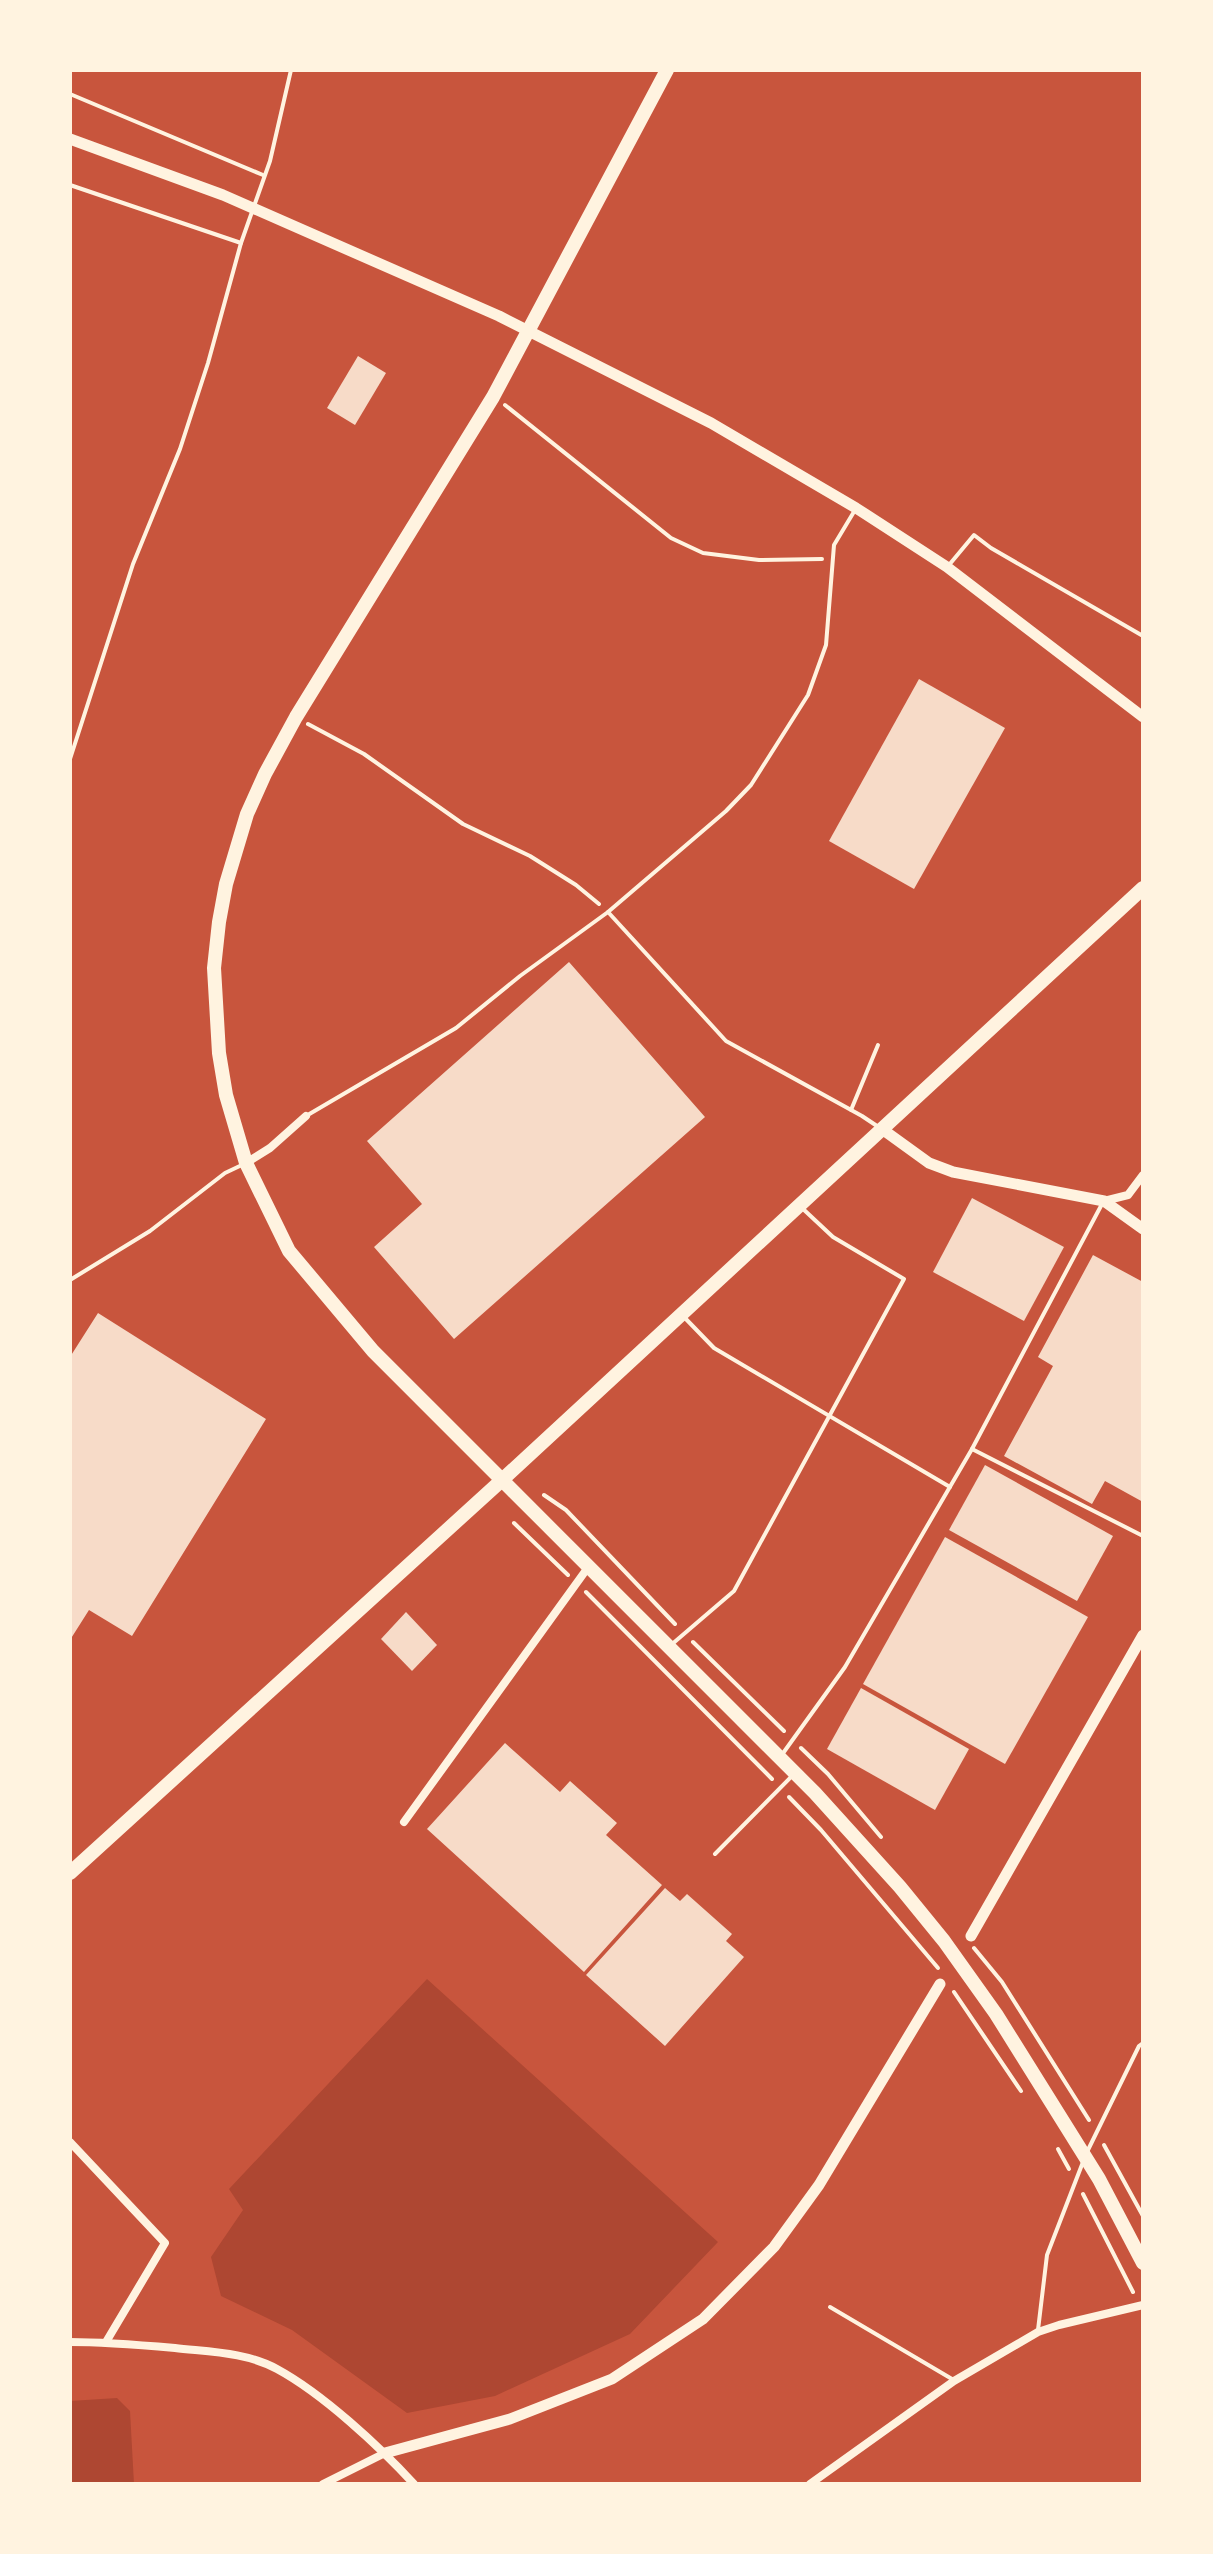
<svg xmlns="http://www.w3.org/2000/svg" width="1213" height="2554" font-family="Quicksand,sans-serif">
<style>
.green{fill:#ae4732}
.building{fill:#f7dbc8}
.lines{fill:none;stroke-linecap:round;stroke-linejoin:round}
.path{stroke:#fff3e0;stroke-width:4}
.service{stroke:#fff3e0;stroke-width:4}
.minor{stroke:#fff3e0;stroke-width:8}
.tertiary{stroke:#fff3e0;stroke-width:11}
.primary{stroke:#fff3e0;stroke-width:14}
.trunk{stroke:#fff3e0;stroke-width:14}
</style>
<rect width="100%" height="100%" fill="#c8553d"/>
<g class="green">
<polygon points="427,1979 718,2242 630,2334 495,2396 407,2413 292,2330 221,2296 211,2257 243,2210 229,2189"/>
<polygon points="117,2398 130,2411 134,2484 70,2484 70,2401"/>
</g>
<g class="building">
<polygon points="358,356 386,373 355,425 327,408"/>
<polygon points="919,679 1005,728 914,889 829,841"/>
<polygon points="569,962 705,1117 454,1339 374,1247 422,1204 367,1141"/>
<polygon points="972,1198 1064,1247 1024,1321 933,1272"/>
<polygon points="1093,1255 1143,1282 1143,1502 1105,1481 1092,1504 1004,1456 1053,1366 1038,1357"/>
<polygon points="98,1313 266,1419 132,1636 89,1610 70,1640 70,1357"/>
<polygon points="985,1465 1113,1536 1077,1601 949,1530"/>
<polygon points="945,1537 1088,1617 1005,1764 863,1684"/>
<polygon points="406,1612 437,1645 412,1671 381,1639"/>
<polygon points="861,1688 969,1749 935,1810 827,1749"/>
<polygon points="505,1743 560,1792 570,1781 617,1823 606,1835 662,1885 584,1972 427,1829"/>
<polygon points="665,1888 680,1901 687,1894 732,1934 726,1941 744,1957 665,2046 586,1975"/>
</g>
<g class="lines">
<g class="path">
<polyline points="505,405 671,538 703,553 759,560 822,559"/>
<polyline points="308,724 364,754 463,824 530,856 576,885 599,904"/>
<polyline points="544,1495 566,1510 675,1624"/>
<polyline points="514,1523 568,1575"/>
<polyline points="586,1592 772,1779"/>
<polyline points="693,1642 784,1731"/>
<polyline points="801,1748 828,1774 881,1837"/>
<polyline points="789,1797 821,1830 938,1968"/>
<polyline points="974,1948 1002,1982 1089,2120"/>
<polyline points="954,1992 1021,2091"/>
<polyline points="1104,2145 1143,2216"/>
<polyline points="1058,2149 1069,2169"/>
<polyline points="1083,2194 1133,2292"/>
</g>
<g class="service">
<polyline points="70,94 263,175"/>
<polyline points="70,185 241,243"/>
<polyline points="949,565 974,535 991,548 1143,636"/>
<polyline points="70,759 133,564 180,449 208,363 241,243 270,161 291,70"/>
<polyline points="608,912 726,1041 862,1116 880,1128"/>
<polyline points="851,1110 878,1045"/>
<polyline points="306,1116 456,1028 520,976 608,912 726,811 751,785 808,695 826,645 834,545 855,510"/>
<polyline points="70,1280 150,1231 225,1173 244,1164"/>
<polyline points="683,1316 714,1348 950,1487"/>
<polyline points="972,1449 1143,1536"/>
<polyline points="671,1645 734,1591 904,1279 833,1237 802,1208"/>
<polyline points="781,1756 845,1667 972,1449 1102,1204"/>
<polyline points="715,1854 793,1775"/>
<polyline points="1086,2154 1139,2046 1143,2043"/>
<polyline points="830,2307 952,2379"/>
<polyline points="1038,2330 1047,2255 1083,2162"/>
</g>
<g class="minor">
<polyline points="246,1163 270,1148 306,1116"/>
<polyline points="1104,1201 1128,1195 1143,1175"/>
<polyline points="404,1822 589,1566"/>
<polyline points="70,2142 165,2243 106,2342"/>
<path d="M 70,2342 C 105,2342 140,2345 175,2348 C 209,2352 246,2352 277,2369 C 323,2394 379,2446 414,2484"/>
<polyline points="323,2484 385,2453"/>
<polyline points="810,2484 954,2381 1038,2332 1059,2325 1143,2305"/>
</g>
<g class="tertiary">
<polyline points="70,139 223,195 499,316 711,423 856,508 947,567 1143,717"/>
<polyline points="882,1129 929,1163 953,1172 1104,1201 1143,1229"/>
<polyline points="971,1936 1143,1635"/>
<polyline points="385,2453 510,2419 612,2379 703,2319 774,2247 819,2185 940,1984"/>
</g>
<polyline class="primary" points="667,70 493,397 296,717 265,774 247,814 226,884 219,922 214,968 219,1053 226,1095 246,1163 289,1251 373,1351 815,1793 900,1887 944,1941 996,2014 1099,2179 1143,2263"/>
<polyline class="trunk" points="70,1873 502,1480 1143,888"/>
</g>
<rect width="1213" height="2554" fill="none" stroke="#fff3e0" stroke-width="144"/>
</svg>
